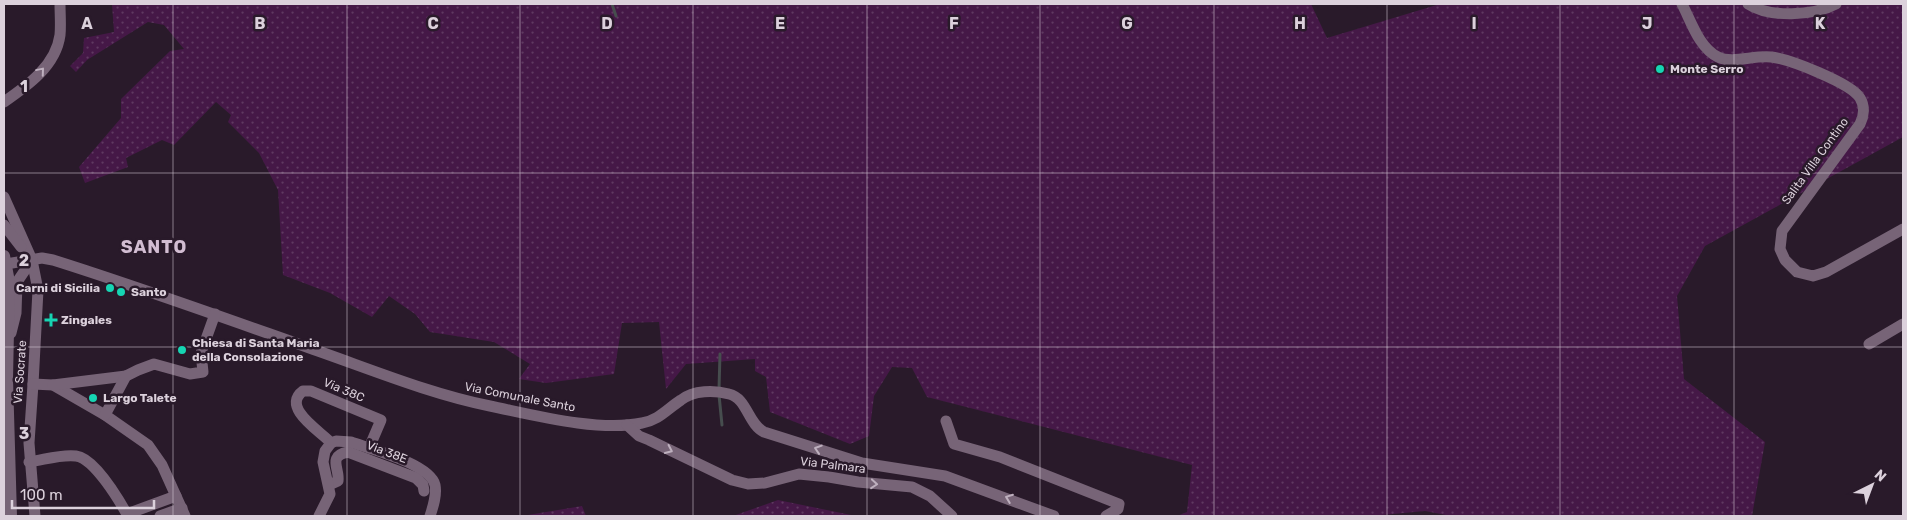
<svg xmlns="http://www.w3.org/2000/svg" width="1907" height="520" font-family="Rubik,sans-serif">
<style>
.green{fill:url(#green-dots)}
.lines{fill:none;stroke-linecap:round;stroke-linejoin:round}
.stream{stroke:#464d4e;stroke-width:3}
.street{stroke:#776477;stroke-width:11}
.secondary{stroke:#776477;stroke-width:12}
.oneway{stroke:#beb0be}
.grid{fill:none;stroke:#dcd1dc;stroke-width:1;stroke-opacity:0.55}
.poi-dot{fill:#16d5b3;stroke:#291a2a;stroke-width:2}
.labels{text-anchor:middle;stroke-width:5;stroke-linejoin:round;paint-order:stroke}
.poi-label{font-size:12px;font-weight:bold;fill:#dcd1dc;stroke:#291a2a;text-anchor:start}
.street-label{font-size:12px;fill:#dcd1dc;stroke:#291a2a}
.district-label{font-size:18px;font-weight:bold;letter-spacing:1px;fill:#d2bdd2;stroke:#291a2a}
.grid-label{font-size:16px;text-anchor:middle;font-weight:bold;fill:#dcd1dc;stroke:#291a2a;stroke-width:5;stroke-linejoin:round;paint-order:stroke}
</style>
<defs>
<pattern id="green-dots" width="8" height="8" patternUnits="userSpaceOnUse" patternTransform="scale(1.25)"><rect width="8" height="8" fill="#451847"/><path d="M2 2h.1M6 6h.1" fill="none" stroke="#5f3961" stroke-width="1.8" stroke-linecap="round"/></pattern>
</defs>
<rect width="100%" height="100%" fill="#291a2a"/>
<g class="green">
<polygon points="112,4 1311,4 1327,38 1440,4 1903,4 1903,137 1705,246 1677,296 1684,379 1765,442 1752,516 1451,516 1425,511 1372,516 1177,516 1187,512 1192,465 927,397 912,368 892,367 874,396 869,436 850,444 770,412 766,377 755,371 755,359 686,364 666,389 659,322 622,323 614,374 546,383 519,379 530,364 494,342 430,332 415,314 389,296 372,317 330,293 283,275 278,190 259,153 228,122 231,115 216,102 174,145 162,140 126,158 128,167 85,183 79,167 121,118 121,99 170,51 184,49 164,25 148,22 87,60 76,72 70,66 83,53 84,38 114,32"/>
<polygon points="778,500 856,516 733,516"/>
<polygon points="582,506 586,516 522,516"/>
</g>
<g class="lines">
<g class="stream">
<polyline points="612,4 616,16"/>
<polyline points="719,389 720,354"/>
<polyline points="719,395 722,425"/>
</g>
<g class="street">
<path d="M 1682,4 C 1691,21 1699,48 1718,57 C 1732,64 1754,55 1771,57 C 1789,59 1851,83 1860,98 C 1865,106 1864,116 1860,124 L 1782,231 L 1780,249 L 1785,260 L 1797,272 L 1813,276 L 1826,272 L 1903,229"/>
<path d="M 1748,4 C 1769,18 1814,16 1836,4"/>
<path d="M 4,102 C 27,86 56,66 60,35 C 61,25 60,14 60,4"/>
<polyline points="4,197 32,260 38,290 33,384 29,443 35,516"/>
<polyline points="4,225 21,247"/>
<path d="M 6,264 L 42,258 L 53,260 C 142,288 230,320 318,351 C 375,371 431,394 490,406 C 534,415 598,432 642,423 C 659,420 667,409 681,400 C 694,390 714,390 729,394 C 747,398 748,424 764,432 L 862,463 L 945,476 L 1054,516"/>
<polyline points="11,333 16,313 17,282 32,260"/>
<polyline points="1869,344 1903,324"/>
<polyline points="33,384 53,385 105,415 148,445 162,465 185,516"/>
<polyline points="53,385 126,376"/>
<polyline points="105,415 126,376 138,370 154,364 190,374 203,372 201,353 215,314"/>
<polyline points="946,421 954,444 1000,457 1119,504 1118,509 1106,516"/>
<polyline points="627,425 639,436 649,440 732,480 748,484 765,483 799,474 829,477 858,482 912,487 930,496 952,516"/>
<path d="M 331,443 C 323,433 280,408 303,391 L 311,391 L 381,420 L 369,448"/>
<path d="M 29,462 C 44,460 61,454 76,456 C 94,458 119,500 128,516"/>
<path d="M 329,485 L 338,481 C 340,469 327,456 348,452 L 416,478 L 423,485 L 424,491"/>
<polyline points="127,514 176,496"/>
<polyline points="160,516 182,508"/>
<path d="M 319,516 L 330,494 L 323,462 L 325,451 L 331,443 L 336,441 L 351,442 C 371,449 430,464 435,485 C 437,495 433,507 430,516"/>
</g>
<polyline class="secondary" points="4,256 9,282 7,379 11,516"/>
</g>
<defs><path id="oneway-chevron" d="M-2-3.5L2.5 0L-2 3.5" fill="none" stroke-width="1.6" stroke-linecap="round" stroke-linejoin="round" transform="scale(1.25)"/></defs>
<g class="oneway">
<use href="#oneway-chevron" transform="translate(41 71) rotate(-50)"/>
<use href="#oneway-chevron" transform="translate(818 449) rotate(-162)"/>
<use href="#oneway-chevron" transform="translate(669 450) rotate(25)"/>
<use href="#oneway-chevron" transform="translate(874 484) rotate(5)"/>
<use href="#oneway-chevron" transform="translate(1009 498) rotate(-159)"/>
</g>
<path class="grid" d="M 173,4 L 173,516M 347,4 L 347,516M 520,4 L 520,516M 693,4 L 693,516M 867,4 L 867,516M 1040,4 L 1040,516M 1214,4 L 1214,516M 1387,4 L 1387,516M 1560,4 L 1560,516M 1734,4 L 1734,516M 4,173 L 1903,173M 4,347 L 1903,347"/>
<g class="poi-dot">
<circle cx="1660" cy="69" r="5"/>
<circle cx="110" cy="288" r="5"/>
<circle cx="121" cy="292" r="5"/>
<path d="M48.5 312.5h5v5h5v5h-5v5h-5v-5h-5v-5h5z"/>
<circle cx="182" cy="350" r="5"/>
<circle cx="93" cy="398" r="5"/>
</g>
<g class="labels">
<g class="poi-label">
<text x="1670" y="73">Monte Serro</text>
<text x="100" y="292" text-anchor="end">Carni di Sicilia</text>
<text x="131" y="296">Santo</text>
<text x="61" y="324">Zingales</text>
<text x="192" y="347">Chiesa di Santa Maria<tspan x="192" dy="14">della Consolazione</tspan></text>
<text x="103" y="402">Largo Talete</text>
</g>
<g class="street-label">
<text transform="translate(1815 161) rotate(-54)" y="4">Salita Villa Contino</text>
<text transform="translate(20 372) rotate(-86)" y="4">Via Socrate</text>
<text transform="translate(344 390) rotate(23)" y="4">Via 38C</text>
<text transform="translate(520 397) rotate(11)" y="4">Via Comunale Santo</text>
<text transform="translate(387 452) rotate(21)" y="4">Via 38E</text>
<text transform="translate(833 465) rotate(7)" y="4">Via Palmara</text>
</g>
<g class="district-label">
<text x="154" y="253">SANTO</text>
</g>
</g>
<g class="grid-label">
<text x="87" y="29">A</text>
<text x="260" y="29">B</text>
<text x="433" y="29">C</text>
<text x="607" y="29">D</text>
<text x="780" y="29">E</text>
<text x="954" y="29">F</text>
<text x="1127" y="29">G</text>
<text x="1300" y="29">H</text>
<text x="1474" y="29">I</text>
<text x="1647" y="29">J</text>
<text x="1820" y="29">K</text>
<text x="24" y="92">1</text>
<text x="24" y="266">2</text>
<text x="24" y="439">3</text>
</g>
<rect width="1907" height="520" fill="none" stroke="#dcd1dc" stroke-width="10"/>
<g transform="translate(1872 485) rotate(42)" stroke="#291a2a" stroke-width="4" paint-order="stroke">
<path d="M0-4L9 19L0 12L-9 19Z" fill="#dcd1dc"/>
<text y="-8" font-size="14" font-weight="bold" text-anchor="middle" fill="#dcd1dc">N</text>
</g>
<path d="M12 500v8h142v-8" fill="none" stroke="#dcd1dc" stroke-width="2.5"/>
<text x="20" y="500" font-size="15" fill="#dcd1dc" stroke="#291a2a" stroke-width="4" paint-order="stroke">100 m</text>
</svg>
